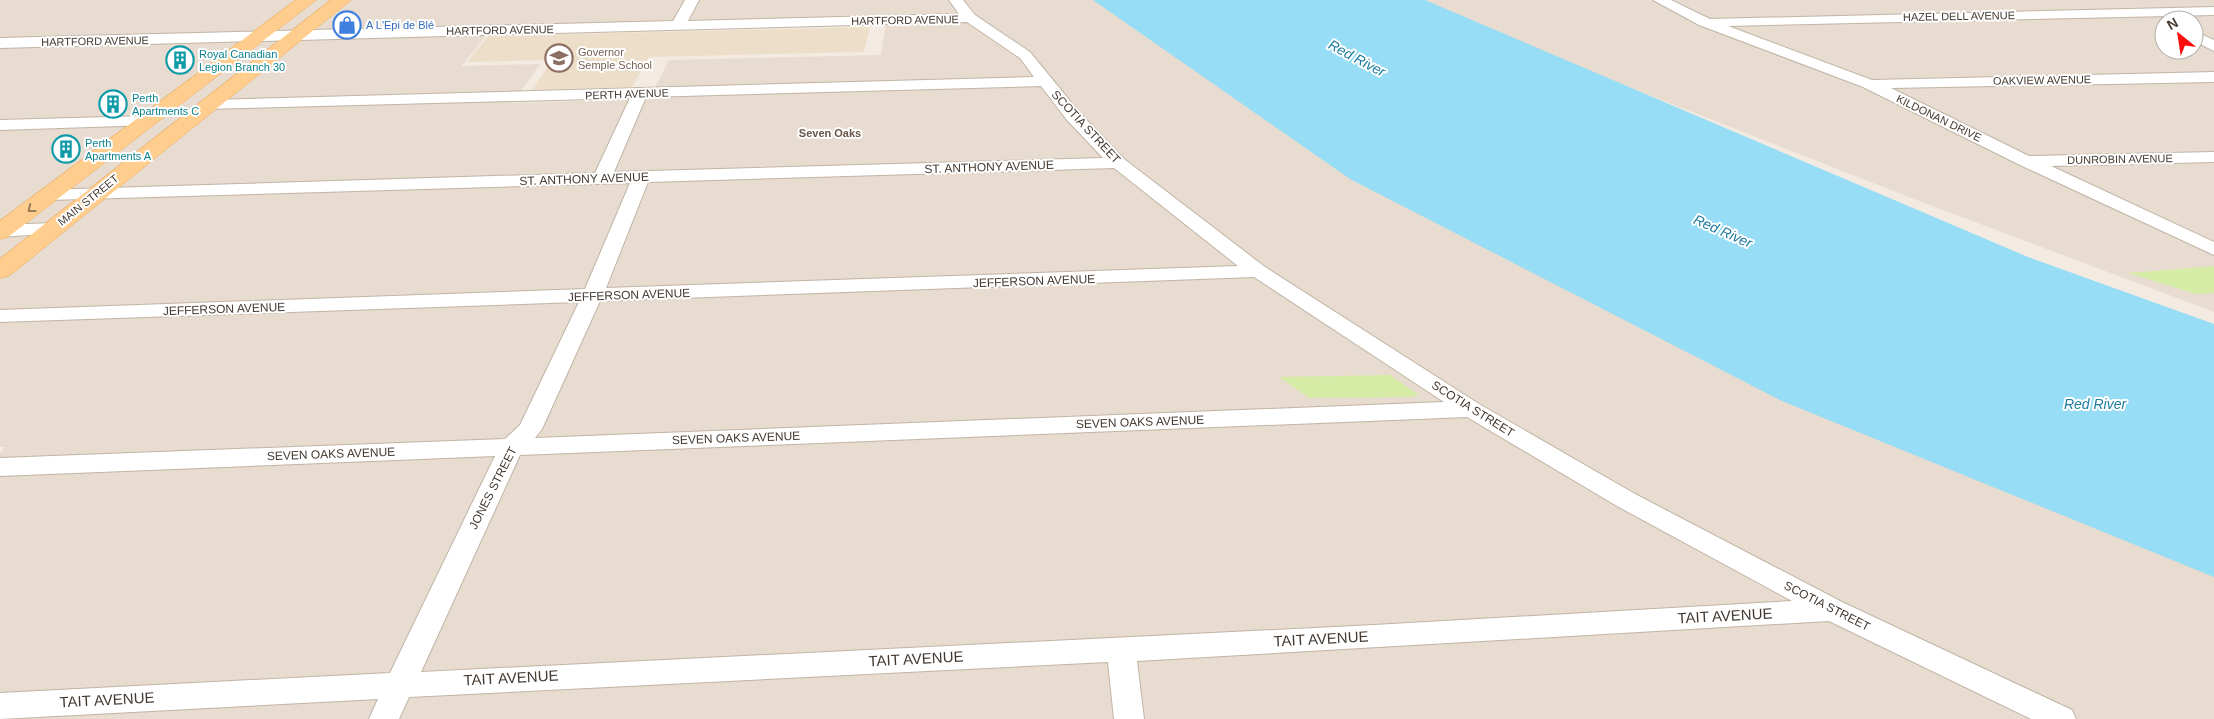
<svg xmlns="http://www.w3.org/2000/svg" width="2214" height="719" font-family="Helvetica,sans-serif">
<style>
.residential{fill:#e7dccf;fill-rule:evenodd}
.education{fill:#eddeca}
.green{fill:#d6eba6}
.water{fill:#97ddf6}
.lines{fill:none;stroke-linecap:round;stroke-linejoin:round}
.minor-casing{stroke:#c1b4a6;stroke-width:2}
.major-casing{stroke:#eda854;stroke-width:1}
.minor{fill:#fff;fill-rule:evenodd}
.major{fill:#ffce8e;fill-rule:evenodd}
.oneway{stroke:#987d5b}
.labels{text-anchor:middle;stroke-width:4;stroke-linejoin:round;paint-order:stroke}
.far-street-label{font-size:11px;fill:#443a32;stroke:#fff}
.far-shop-label{font-size:11px;fill:#366cbe;stroke:#fff;text-anchor:start}
.far-education-label{font-size:11px;fill:#785e54;stroke:#fff;text-anchor:start}
.far-culture-label{font-size:11px;fill:#0d838f;stroke:#fff;text-anchor:start}
.far-neighbourhood-label{font-size:11px;font-weight:bold;fill:#685648;stroke:#fff}
.street-label{font-size:12px;fill:#443a32;stroke:#fff}
.water-label{font-size:14px;font-style:italic;fill:#207c9f;stroke:#fff}
.near-street-label{font-size:15px;fill:#443a32;stroke:#fff}
</style>
<rect width="100%" height="100%" fill="#f3ebe1"/>
<g class="residential">
<path d="M 0,0 L 1110,0 L 2214,543 L 2214,719 L 0,719 L 0,453 L 5,447 L 0,447 ZM 887,16 L 881,55 L 669,60 L 649,99 L 513,103 L 540,64 L 461,66 L 495,25 Z"/>
<path d="M 1417,0 L 2214,0 L 2214,312 L 1914,199 L 1631,88 ZM 2164,20 L 2194,20 L 2194,50 L 2164,50 Z"/>
</g>
<polygon class="education" points="870,27 864,52 649,57 632,87 532,90 552,60 467,62 488,36"/>
<g class="green">
<polygon points="2214,266 2214,293 2196,294 2128,273"/>
<polygon points="1390,375 1419,395 1411,397 1309,398 1279,377"/>
</g>
<polygon class="water" points="1093,0 1425,0 2028,257 2214,324 2214,577 1782,401 1350,179"/>
<g class="lines">
<g class="minor-casing">
<g id="minor">
<path d="M 685,0 L 699,0 L 688,21 L 959,14 L 949,0 L 963,0 L 975,15 L 1030,52 L 1079,112 L 1124,159 L 1265,267 L 1479,404 L 1635,494 L 1842,602 L 2072,710 L 2076,719 L 2031,719 L 1829,621 L 1137,661 L 1144,719 L 1114,719 L 1108,662 L 409,697 L 399,719 L 369,719 L 378,699 L 0,719 L 0,693 L 390,673 L 495,456 L 0,476 L 0,458 L 505,439 L 520,425 L 579,302 L 0,322 L 0,310 L 585,289 L 630,183 L 50,200 L 43,198 L 41,194 L 43,190 L 595,173 L 630,98 L 204,109 L 202,105 L 204,101 L 210,100 L 1034,77 L 1020,58 L 967,22 L 0,48 L 0,38 L 673,21 ZM 1041,86 L 1067,120 L 1103,158 L 614,172 L 646,97 ZM 1114,168 L 1238,266 L 606,288 L 648,182 ZM 1254,277 L 1444,402 L 535,438 L 542,429 L 600,301 ZM 1467,417 L 1617,506 L 1792,601 L 1374,625 L 421,672 L 520,455 Z"/>
<polygon points="1653,0 1671,0 1710,19 2214,7 2214,15 1728,26 1872,80 2214,72 2214,82 1891,88 2029,156 2214,152 2214,162 2051,166 2214,242 2214,255 2020,165 1863,87 1699,25"/>
<polygon points="2194,31 2214,40 2214,51 2194,41"/>
<polygon points="146,116 152,117 154,121 152,125 0,130 0,120"/>
<polygon points="53,223 60,225 63,229 60,233 0,237 0,225"/>
</g>
</g>
<g class="major-casing">
<g id="major">
<polygon points="296,0 316,0 8,237 0,239 0,221"/>
<polygon points="331,0 351,0 9,276 0,278 0,259"/>
</g>
</g>
<use href="#minor" class="minor"/>
<use href="#major" class="major"/>
</g>
<defs><path id="oneway-chevron" d="M-2-3.5L2.5 0L-2 3.5" fill="none" stroke-width="1.6" stroke-linecap="round" stroke-linejoin="round" transform="scale(1.25)"/></defs>
<use class="oneway" href="#oneway-chevron" transform="translate(31 209) rotate(142)"/>
<defs>
<g id="shop-ring" transform="scale(1.4375)"><circle r="9.5" fill="#fff" stroke="#3f7fe0" stroke-width="1.5"/><path d="M-5-2.5h2.3a2.7 3.5 0 0 1 5.4 0H5L5.5 6h-11ZM-1.5-2.5h3a1.5 2.3 0 0 0-3 0Z" fill="#3f7fe0"/></g>
<g id="school-ring" transform="scale(1.4375)"><circle r="9.5" fill="#fff" stroke="#8d6e63" stroke-width="1.5"/><path d="M0-5L7-2L0 1L-7-2ZM-4 1L0 2.5L4 1V4Q0 6-4 4Z" fill="#8d6e63"/></g>
<g id="building-ring" transform="scale(1.4375)"><circle r="9.5" fill="#fff" stroke="#0f9aa8" stroke-width="1.5"/><path d="M-4-6H4V6H1V3H-1V6H-4ZM-2.5-4.3h1.7v1.8h-1.7ZM.8-4.3h1.7v1.8H.8ZM-2.5-1h1.7V.8h-1.7ZM.8-1h1.7V.8H.8Z" fill="#0f9aa8"/></g>
</defs>
<g fill-rule="evenodd">
<use href="#shop-ring" x="347" y="25"/>
<use href="#school-ring" x="559" y="58"/>
<use href="#building-ring" x="180" y="60"/>
<use href="#building-ring" x="113" y="104"/>
<use href="#building-ring" x="66" y="149"/>
</g>
<g class="labels">
<g class="far-street-label">
<text transform="translate(1959 16) rotate(-1)" y="4">HAZEL DELL AVENUE</text>
<text transform="translate(905 20) rotate(-1)" y="4">HARTFORD AVENUE</text>
<text transform="translate(500 30) rotate(-1)" y="4">HARTFORD AVENUE</text>
<text transform="translate(95 41) rotate(-1)" y="4">HARTFORD AVENUE</text>
<text transform="translate(2042 80) rotate(-1)" y="4">OAKVIEW AVENUE</text>
<text transform="translate(627 94) rotate(-2)" y="4">PERTH AVENUE</text>
<text transform="translate(1939 118) rotate(26)" y="4">KILDONAN DRIVE</text>
<text transform="translate(2120 159) rotate(-1)" y="4">DUNROBIN AVENUE</text>
<text transform="translate(88 200) rotate(-39)" y="4">MAIN STREET</text>
</g>
<g class="far-shop-label">
<text x="366" y="29">A L'Epi de Blé</text>
</g>
<g class="far-education-label">
<text x="578" y="56">Governor<tspan x="578" dy="13">Semple School</tspan></text>
</g>
<g class="far-culture-label">
<text x="199" y="58">Royal Canadian<tspan x="199" dy="13">Legion Branch 30</tspan></text>
<text x="132" y="102">Perth<tspan x="132" dy="13">Apartments C</tspan></text>
<text x="85" y="147">Perth<tspan x="85" dy="13">Apartments A</tspan></text>
</g>
<g class="far-neighbourhood-label">
<text x="830" y="137">Seven Oaks</text>
</g>
<g class="street-label">
<text transform="translate(1086 127) rotate(47)" y="4">SCOTIA STREET</text>
<text transform="translate(989 167) rotate(-2)" y="4">ST. ANTHONY AVENUE</text>
<text transform="translate(584 179) rotate(-2)" y="4">ST. ANTHONY AVENUE</text>
<text transform="translate(1034 281) rotate(-2)" y="4">JEFFERSON AVENUE</text>
<text transform="translate(629 295) rotate(-2)" y="4">JEFFERSON AVENUE</text>
<text transform="translate(224 309) rotate(-2)" y="4">JEFFERSON AVENUE</text>
<text transform="translate(1473 409) rotate(32)" y="4">SCOTIA STREET</text>
<text transform="translate(1140 422) rotate(-2)" y="4">SEVEN OAKS AVENUE</text>
<text transform="translate(736 438) rotate(-2)" y="4">SEVEN OAKS AVENUE</text>
<text transform="translate(331 454) rotate(-2)" y="4">SEVEN OAKS AVENUE</text>
<text transform="translate(493 488) rotate(-63)" y="4">JONES STREET</text>
<text transform="translate(1827 606) rotate(27)" y="4">SCOTIA STREET</text>
</g>
<g class="water-label">
<text transform="translate(1357 58) rotate(28)" y="5">Red River</text>
<text transform="translate(1723 231) rotate(24)" y="5">Red River</text>
<text x="2095" y="409">Red River</text>
</g>
<g class="near-street-label">
<text transform="translate(1725 616) rotate(-3)" y="5">TAIT AVENUE</text>
<text transform="translate(1321 639) rotate(-3)" y="5">TAIT AVENUE</text>
<text transform="translate(916 659) rotate(-3)" y="5">TAIT AVENUE</text>
<text transform="translate(511 678) rotate(-3)" y="5">TAIT AVENUE</text>
<text transform="translate(107 700) rotate(-3)" y="5">TAIT AVENUE</text>
</g>
</g>
<g transform="translate(2179 35) rotate(330)"><circle r="24" fill="#ffffff" stroke="#b4b0ad"/>
<path d="M0-4L9 19L0 12L-9 19Z" fill="#ff0c0c"/>
<text y="-8" font-size="14" font-weight="bold" text-anchor="middle" fill="#443a32">N</text>
</g>
</svg>
